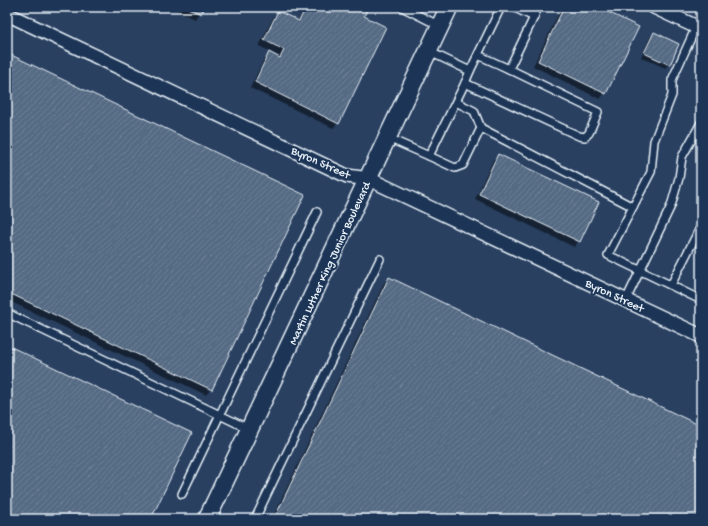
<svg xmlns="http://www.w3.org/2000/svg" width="708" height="526" font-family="'Gochi Hand',sans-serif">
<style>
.shadow{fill:#0007}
.building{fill:url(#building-hatch);stroke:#e8f1f8}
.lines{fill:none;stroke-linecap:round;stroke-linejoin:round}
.service-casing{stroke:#e8f1f8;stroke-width:10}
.minor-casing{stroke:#e8f1f8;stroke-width:16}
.tertiary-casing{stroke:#e8f1f8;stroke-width:20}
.service{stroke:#1d3557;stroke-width:7}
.minor{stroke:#1d3557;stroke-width:13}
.tertiary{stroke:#1d3557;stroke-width:17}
.labels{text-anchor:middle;stroke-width:4;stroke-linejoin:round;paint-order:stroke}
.street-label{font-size:12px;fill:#e8f1f8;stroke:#1d3557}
</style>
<defs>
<pattern id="building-hatch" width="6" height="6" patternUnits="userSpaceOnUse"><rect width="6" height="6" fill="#556a83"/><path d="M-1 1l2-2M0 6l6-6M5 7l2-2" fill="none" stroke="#6d8095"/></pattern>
</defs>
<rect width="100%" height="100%" fill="#294061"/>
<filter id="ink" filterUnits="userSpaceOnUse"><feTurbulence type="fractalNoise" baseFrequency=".025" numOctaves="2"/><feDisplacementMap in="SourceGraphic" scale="8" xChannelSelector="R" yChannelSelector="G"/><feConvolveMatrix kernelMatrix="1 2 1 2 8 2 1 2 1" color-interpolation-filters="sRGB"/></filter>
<g filter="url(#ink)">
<g class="shadow">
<polygon points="170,7 203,7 195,19"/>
<polygon points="304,7 368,7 363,17 338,123 333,128 250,88 264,59 269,54 278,58 279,56 259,46 273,18 278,12 297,22"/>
<polygon points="562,7 595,7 605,93 600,99 533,66"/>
<polygon points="654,33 669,64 665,68 641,57 650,37"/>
<polygon points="7,54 211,389 206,395 7,300"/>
<polygon points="499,155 579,241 574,247 475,199 493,160"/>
<polygon points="389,278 701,427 701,519 272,519 384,283"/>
</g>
<g class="building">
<polygon points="186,7 204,7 201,14"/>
<polygon points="306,7 369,7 364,16 386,27 339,124 255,82 269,52 280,58 284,50 264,40 278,11 299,21"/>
<polygon points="564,7 598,7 639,27 606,94 538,61"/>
<polygon points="654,32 679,44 670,65 644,53"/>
<polygon points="7,53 305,195 212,390 7,292"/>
<polygon points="498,154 599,202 580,242 479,194"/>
<polygon points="389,277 701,426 701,519 274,519"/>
<polygon points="7,345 192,433 151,519 7,519"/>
</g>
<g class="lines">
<g class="service-casing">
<g id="service">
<polyline points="402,7 440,26"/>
<polyline points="513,7 534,17 538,7"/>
<polyline points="696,27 672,80 672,95 654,141 651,172 608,255 701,300"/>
<polyline points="478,55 509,69"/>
<polyline points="470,71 501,7"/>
<polyline points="465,83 579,136 585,137 589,133 598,112 509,69 534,17"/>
<polyline points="456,102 474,111 481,128"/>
<polyline points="388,138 429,156 465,83 470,71 428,51"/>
<polyline points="429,156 455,168 463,165 481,128 633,207"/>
<polyline points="671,285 701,226"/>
<polyline points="626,300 671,206 679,178 682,157 701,123"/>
<polyline points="7,313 249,429"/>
<polyline points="182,494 317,212"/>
<polyline points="255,519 380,259"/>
</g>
</g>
<g class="minor-casing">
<g id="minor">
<polyline points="654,7 701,29"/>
<polyline points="7,14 347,176 369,179 701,336"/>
</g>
</g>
<g class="tertiary-casing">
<polyline id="tertiary" points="207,519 449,7"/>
</g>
<use href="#service" class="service"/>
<use href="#minor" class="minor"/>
<use href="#tertiary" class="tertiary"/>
</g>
</g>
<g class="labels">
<g class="street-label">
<text transform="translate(321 162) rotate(24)" y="4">Byron Street</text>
<text transform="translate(329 263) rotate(-65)" y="4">Martin Luther King Junior Boulevard</text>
<text transform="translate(615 295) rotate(25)" y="4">Byron Street</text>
</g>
</g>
<rect width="708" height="526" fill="none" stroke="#1d3557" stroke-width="24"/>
<rect x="12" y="12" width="684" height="502" fill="none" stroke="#e8f1f8" stroke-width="1.5" filter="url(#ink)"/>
</svg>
